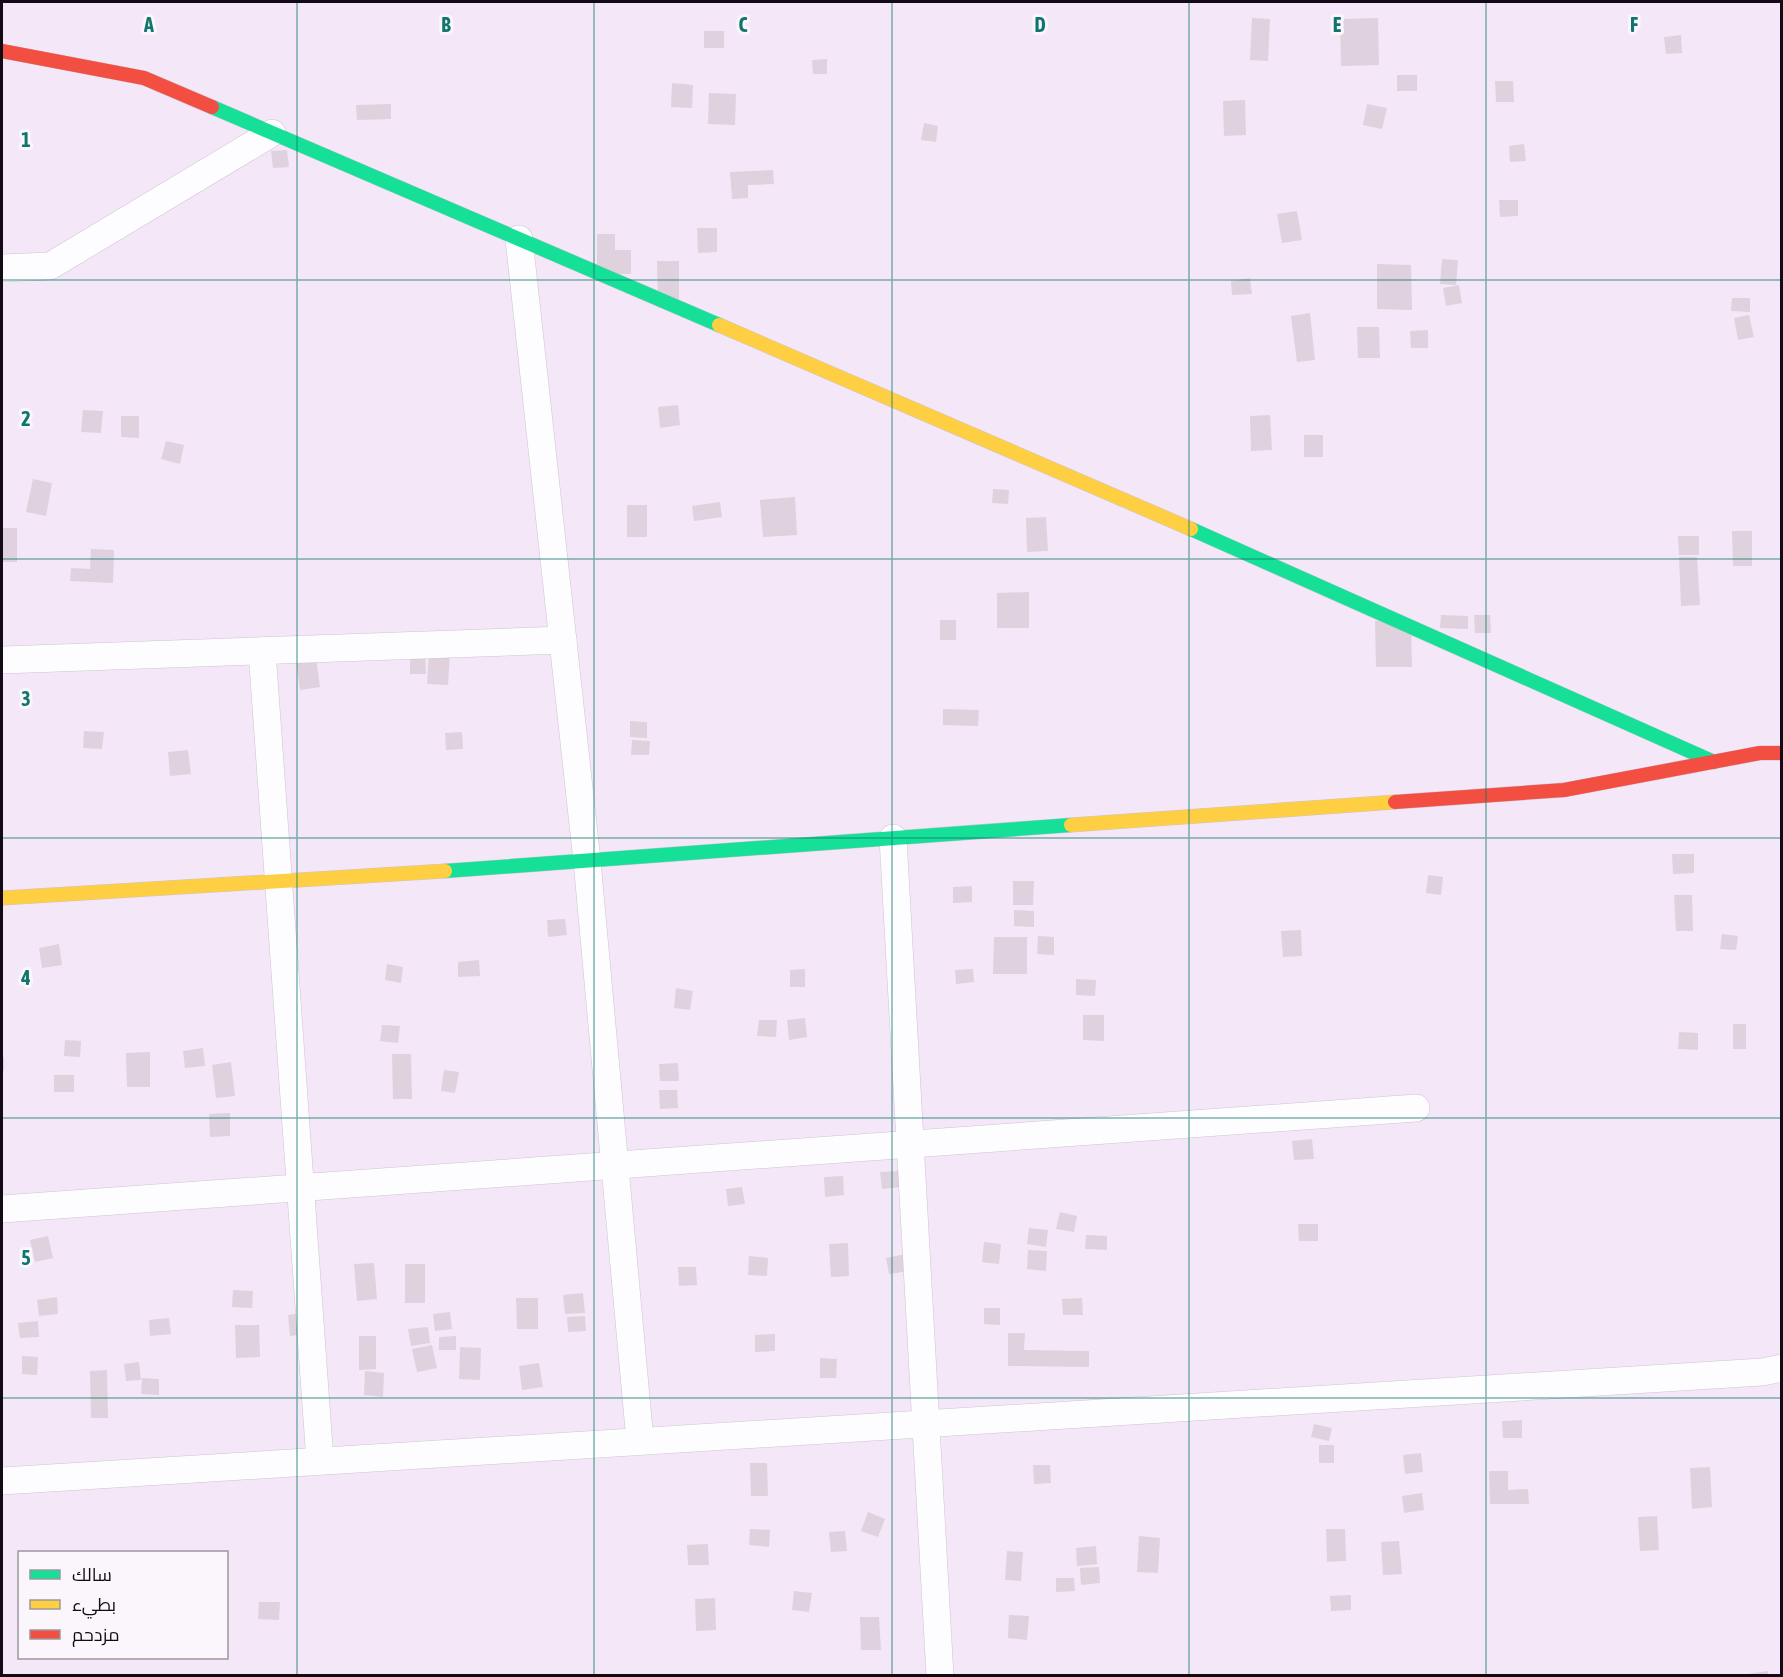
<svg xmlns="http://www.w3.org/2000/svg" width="1783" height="1677" font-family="'Asap Condensed',Cairo,sans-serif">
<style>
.building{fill:#dfd1dd}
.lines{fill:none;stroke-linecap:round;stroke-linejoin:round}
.street-casing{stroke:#cdc4d0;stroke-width:28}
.fast-casing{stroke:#cdc4d0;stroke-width:15}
.slow-casing{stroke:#cdc4d0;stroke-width:15}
.jam-casing{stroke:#cdc4d0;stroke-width:15}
.street{stroke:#fdfcfe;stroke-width:27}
.fast{stroke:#16e098;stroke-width:14}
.slow{stroke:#ffcf43;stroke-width:14}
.jam{stroke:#f24e42;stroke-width:14}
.grid{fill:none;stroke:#0f766e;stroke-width:1.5;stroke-opacity:0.55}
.grid-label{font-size:20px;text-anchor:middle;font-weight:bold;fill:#0f766e;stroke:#faf6fc;stroke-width:6;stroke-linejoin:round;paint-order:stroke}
</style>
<rect width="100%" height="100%" fill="#f4e8f8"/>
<g class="building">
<polygon points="1252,18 1270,19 1268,61 1250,60"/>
<polygon points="1378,18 1379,65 1341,66 1340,19"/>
<rect x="704" y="31" width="20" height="17"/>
<polygon points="1681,35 1682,53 1666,54 1664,37"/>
<polygon points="827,59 827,74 813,74 812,60"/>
<rect x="1397" y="75" width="20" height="16"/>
<polygon points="1495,81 1513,81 1514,102 1496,102"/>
<polygon points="672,83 693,85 692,108 671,107"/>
<polygon points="709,93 736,94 735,125 708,124"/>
<polygon points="1245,100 1246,135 1224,136 1223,101"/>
<polygon points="391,104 391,119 357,120 356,105"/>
<polygon points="1367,104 1387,108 1382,129 1363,125"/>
<polygon points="924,123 938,126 936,142 921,140"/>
<polygon points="1524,144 1526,161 1510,162 1509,146"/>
<polygon points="287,150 289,167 273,168 271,151"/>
<polygon points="773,170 774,184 748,185 748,198 732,199 730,172"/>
<polygon points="1499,200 1518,200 1518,216 1500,217"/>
<polygon points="1297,211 1302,240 1282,243 1277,214"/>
<polygon points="697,228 717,228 717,252 698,253"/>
<polygon points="597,234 615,234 615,250 631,250 631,274 597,274"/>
<polygon points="1442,259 1458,260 1456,285 1440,284"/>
<polygon points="657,261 679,261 679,308 658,308"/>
<polygon points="1377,264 1411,265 1412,310 1377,309"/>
<polygon points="1250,278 1252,294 1232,295 1231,281"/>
<polygon points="1459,285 1462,303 1446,306 1443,288"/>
<polygon points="1732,298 1750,298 1750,312 1731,311"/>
<polygon points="1310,313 1315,360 1297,362 1291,316"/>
<polygon points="1749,315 1754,337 1738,340 1734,318"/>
<polygon points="1357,327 1379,327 1380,358 1358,358"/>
<polygon points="1428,330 1428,348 1411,348 1410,331"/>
<polygon points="678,405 680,425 660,428 658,407"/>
<polygon points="83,410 103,411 101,433 81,432"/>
<polygon points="1270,415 1272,450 1251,451 1250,416"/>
<polygon points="121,416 139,416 139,438 121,437"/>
<rect x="1304" y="435" width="19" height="22"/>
<polygon points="166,441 184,445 180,464 161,459"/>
<polygon points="33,479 52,483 46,516 26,512"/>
<polygon points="993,489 1009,490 1008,504 992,503"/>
<polygon points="795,497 797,535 763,537 760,500"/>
<polygon points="720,502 722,517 694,521 692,506"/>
<rect x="627" y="505" width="20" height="32"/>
<polygon points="1046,517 1048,551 1027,552 1026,518"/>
<rect x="2" y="528" width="15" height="34"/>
<polygon points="1732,531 1752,531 1752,566 1733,566"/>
<polygon points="1678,536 1699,536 1699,555 1679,555"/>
<polygon points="91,549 114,550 113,583 70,581 71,568 90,569"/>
<polygon points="1679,557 1697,557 1700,605 1681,606"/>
<polygon points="1029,592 1029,628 997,628 997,593"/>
<polygon points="1441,615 1468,616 1468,629 1440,628"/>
<polygon points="1474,615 1490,615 1491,633 1475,633"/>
<rect x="940" y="620" width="16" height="20"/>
<polygon points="1375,621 1411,621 1412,667 1376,667"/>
<polygon points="410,650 425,650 426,674 410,674"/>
<polygon points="429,650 450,651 448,685 427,684"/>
<polygon points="315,651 320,687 300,690 295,653"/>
<polygon points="943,709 979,710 978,726 943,725"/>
<polygon points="630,721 647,722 647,738 630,737"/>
<polygon points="84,731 104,732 102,749 83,748"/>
<polygon points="462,732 463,749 446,750 445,733"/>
<polygon points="632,740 650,741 649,755 631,755"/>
<polygon points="188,750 191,774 170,776 168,752"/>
<polygon points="1672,854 1694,854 1694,873 1673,874"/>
<polygon points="1428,875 1443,877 1441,895 1426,893"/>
<polygon points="1013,881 1034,881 1033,905 1013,905"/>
<polygon points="972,886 972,902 953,903 953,887"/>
<polygon points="1674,895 1692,895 1693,931 1676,931"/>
<polygon points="1014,910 1034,911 1034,927 1014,926"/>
<polygon points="565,919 567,935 548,937 547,920"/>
<polygon points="1301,930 1302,956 1283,957 1281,931"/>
<polygon points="1722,934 1738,936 1736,950 1720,949"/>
<polygon points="1038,936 1054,937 1054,955 1037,954"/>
<polygon points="994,937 1027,937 1027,974 993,974"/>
<polygon points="59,944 62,965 42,968 39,948"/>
<polygon points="479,960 480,976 458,977 458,962"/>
<polygon points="387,964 403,967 401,983 385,980"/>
<polygon points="805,969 805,987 790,987 790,970"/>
<polygon points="973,969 974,982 956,984 955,970"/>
<polygon points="1076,979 1096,980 1095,996 1076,995"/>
<polygon points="676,988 693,991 690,1010 674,1008"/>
<polygon points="1083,1015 1104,1015 1104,1041 1083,1040"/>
<polygon points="805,1018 807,1037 789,1040 787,1020"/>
<polygon points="759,1020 777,1020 776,1037 757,1036"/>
<rect x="1733" y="1024" width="13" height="25"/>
<polygon points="382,1025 400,1026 398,1043 380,1041"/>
<polygon points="1679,1032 1698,1033 1698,1050 1678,1049"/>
<polygon points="65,1040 81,1041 80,1057 64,1056"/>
<polygon points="203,1048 205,1066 185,1068 183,1051"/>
<polygon points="150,1052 150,1087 127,1087 126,1053"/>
<polygon points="392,1054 411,1054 412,1099 393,1099"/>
<rect x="2" y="1057" width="2" height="14"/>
<polygon points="231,1062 235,1096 216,1098 212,1065"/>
<polygon points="678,1063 679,1081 660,1081 659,1064"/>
<polygon points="444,1070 459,1072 455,1093 441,1091"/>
<rect x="54" y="1075" width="20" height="17"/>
<polygon points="659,1090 677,1090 678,1108 660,1109"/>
<polygon points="230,1113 230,1136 210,1137 209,1114"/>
<polygon points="1312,1139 1314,1159 1294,1160 1292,1141"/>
<polygon points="899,1171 900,1187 882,1189 880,1172"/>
<polygon points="843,1176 844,1195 825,1197 824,1177"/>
<polygon points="742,1187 745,1204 728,1206 726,1189"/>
<polygon points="1060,1212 1077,1216 1074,1232 1056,1229"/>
<polygon points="1298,1224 1318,1224 1318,1241 1299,1241"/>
<polygon points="1029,1228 1048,1230 1046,1247 1027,1244"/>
<polygon points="1086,1235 1107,1236 1107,1250 1085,1249"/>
<polygon points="48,1236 53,1258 35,1262 30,1240"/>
<polygon points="984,1242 1001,1244 999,1264 982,1262"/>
<polygon points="848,1243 849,1276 831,1277 829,1244"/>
<polygon points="1028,1250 1047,1251 1046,1271 1027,1269"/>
<polygon points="906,1254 909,1271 889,1274 886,1258"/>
<polygon points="749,1256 768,1258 767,1276 748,1275"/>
<polygon points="374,1263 377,1299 357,1301 354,1264"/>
<rect x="405" y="1264" width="20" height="39"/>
<polygon points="678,1267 696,1267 697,1285 679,1286"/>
<polygon points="233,1290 253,1291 252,1308 232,1307"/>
<polygon points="583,1293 585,1313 565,1314 563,1295"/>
<polygon points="57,1297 58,1314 39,1316 37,1300"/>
<polygon points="516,1298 538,1298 538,1329 517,1329"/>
<polygon points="1082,1298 1083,1315 1063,1315 1062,1299"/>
<polygon points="984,1308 1000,1308 1000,1325 984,1324"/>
<polygon points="310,1312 312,1333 290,1336 288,1315"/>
<polygon points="450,1312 452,1329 435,1331 433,1314"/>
<polygon points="585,1316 586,1331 568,1332 567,1317"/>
<polygon points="169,1318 171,1334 150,1336 149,1320"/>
<polygon points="38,1321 39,1337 20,1338 18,1323"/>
<polygon points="235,1325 259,1325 260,1357 236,1358"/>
<polygon points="428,1327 430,1343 411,1346 408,1329"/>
<polygon points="1008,1333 1025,1333 1024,1350 1089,1351 1089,1367 1008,1366"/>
<polygon points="775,1334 775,1351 755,1352 755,1335"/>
<polygon points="359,1336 376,1336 376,1369 359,1370"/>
<polygon points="456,1336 456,1350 439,1350 439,1337"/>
<polygon points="432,1345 437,1368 417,1372 412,1349"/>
<polygon points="460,1347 481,1348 480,1380 459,1379"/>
<polygon points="22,1356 38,1357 37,1375 22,1374"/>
<polygon points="820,1358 837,1359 836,1378 820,1378"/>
<polygon points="139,1362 141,1380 126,1381 124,1364"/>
<polygon points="539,1363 543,1387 522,1390 519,1366"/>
<polygon points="107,1370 108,1418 91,1418 90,1371"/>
<polygon points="365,1371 384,1373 383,1397 364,1395"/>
<polygon points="142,1378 159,1379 159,1395 141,1394"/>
<polygon points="1522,1420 1522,1438 1503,1438 1502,1421"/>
<polygon points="1314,1424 1332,1428 1329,1441 1311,1437"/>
<rect x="1319" y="1445" width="15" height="18"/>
<polygon points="1421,1453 1423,1472 1405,1474 1403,1455"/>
<polygon points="750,1463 767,1463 768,1496 751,1496"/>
<polygon points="1033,1465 1050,1465 1051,1483 1034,1484"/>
<polygon points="1710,1467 1712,1507 1692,1509 1690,1468"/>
<polygon points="1489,1471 1508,1471 1508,1490 1528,1489 1529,1504 1490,1504"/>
<polygon points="1422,1493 1424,1510 1404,1513 1402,1496"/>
<polygon points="868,1512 885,1519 878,1537 861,1531"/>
<polygon points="1657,1516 1659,1550 1640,1551 1638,1517"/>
<polygon points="750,1529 770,1530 769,1547 749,1545"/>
<polygon points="1326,1529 1345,1529 1346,1561 1327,1562"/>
<polygon points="845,1531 847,1551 831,1552 829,1532"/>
<polygon points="1139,1536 1160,1538 1158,1573 1137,1572"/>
<polygon points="1399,1541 1402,1574 1383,1575 1381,1542"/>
<polygon points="708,1544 709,1565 688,1565 687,1545"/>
<polygon points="1096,1546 1097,1564 1077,1566 1076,1548"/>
<polygon points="1007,1551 1023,1552 1021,1581 1005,1580"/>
<polygon points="1099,1567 1100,1583 1081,1585 1080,1568"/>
<polygon points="1056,1578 1074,1578 1075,1591 1056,1592"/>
<polygon points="794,1591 812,1593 809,1612 792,1610"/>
<polygon points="1351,1595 1351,1610 1331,1611 1330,1596"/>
<polygon points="715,1598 716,1630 696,1631 695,1599"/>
<polygon points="259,1602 280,1602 279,1620 258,1619"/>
<polygon points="1009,1615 1029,1616 1027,1640 1008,1638"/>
<polygon points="860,1617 879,1617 881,1650 861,1650"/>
<polygon points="1768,1671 1768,1676 1747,1676 1747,1674"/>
</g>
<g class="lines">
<g class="street-casing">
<g id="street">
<polyline points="519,239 587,861 640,1441"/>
<polyline points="2,268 50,266 272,133"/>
<polyline points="262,651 320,1461"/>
<polyline points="2,660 563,640"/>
<polyline points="893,838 940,1676"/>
<polyline points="2,1209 1416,1108"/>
<polyline points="2,1481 1762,1372 1782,1368"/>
</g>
</g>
<g class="fast-casing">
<g id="fast">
<polyline points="212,107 719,325"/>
<polyline points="1191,529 1714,762"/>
<polyline points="445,871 1071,825"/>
</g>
</g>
<g class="slow-casing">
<g id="slow">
<polyline points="719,325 1191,529"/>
<polyline points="1071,825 1395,802"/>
<polyline points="2,898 445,871"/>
</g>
</g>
<g class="jam-casing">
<g id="jam">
<polyline points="2,51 144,78 212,107"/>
<polyline points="1395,802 1564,790 1760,753 1782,753"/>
</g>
</g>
<use href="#street" class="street"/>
<use href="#fast" class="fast"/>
<use href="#slow" class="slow"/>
<use href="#jam" class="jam"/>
</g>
<path class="grid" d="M 297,2 L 297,1676M 594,2 L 594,1676M 892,2 L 892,1676M 1189,2 L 1189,1676M 1486,2 L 1486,1676M 2,280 L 1782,280M 2,559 L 1782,559M 2,838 L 1782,838M 2,1118 L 1782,1118M 2,1398 L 1782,1398"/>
<g class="grid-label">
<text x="149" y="32">A</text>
<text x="446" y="32">B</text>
<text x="743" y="32">C</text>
<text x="1040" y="32">D</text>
<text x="1337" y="32">E</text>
<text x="1634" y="32">F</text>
<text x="26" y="147">1</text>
<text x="26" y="426">2</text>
<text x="26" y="706">3</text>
<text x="26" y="985">4</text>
<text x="26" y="1265">5</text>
</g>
<rect width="1783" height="1677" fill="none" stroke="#120a14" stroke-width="6"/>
<rect x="18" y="1551" width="210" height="108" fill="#faf6fc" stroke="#9d989f" stroke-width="1.5"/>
<rect x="30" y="1570" width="30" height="9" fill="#16e098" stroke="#9d989f" stroke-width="1.5"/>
<text x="72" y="1581" font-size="18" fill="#120a14">سالك</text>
<rect x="30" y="1600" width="30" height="9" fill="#ffcf43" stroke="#9d989f" stroke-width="1.5"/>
<text x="72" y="1611" font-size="18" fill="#120a14">بطيء</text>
<rect x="30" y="1630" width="30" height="9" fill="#f24e42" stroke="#9d989f" stroke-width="1.5"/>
<text x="72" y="1641" font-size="18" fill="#120a14">مزدحم</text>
</svg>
